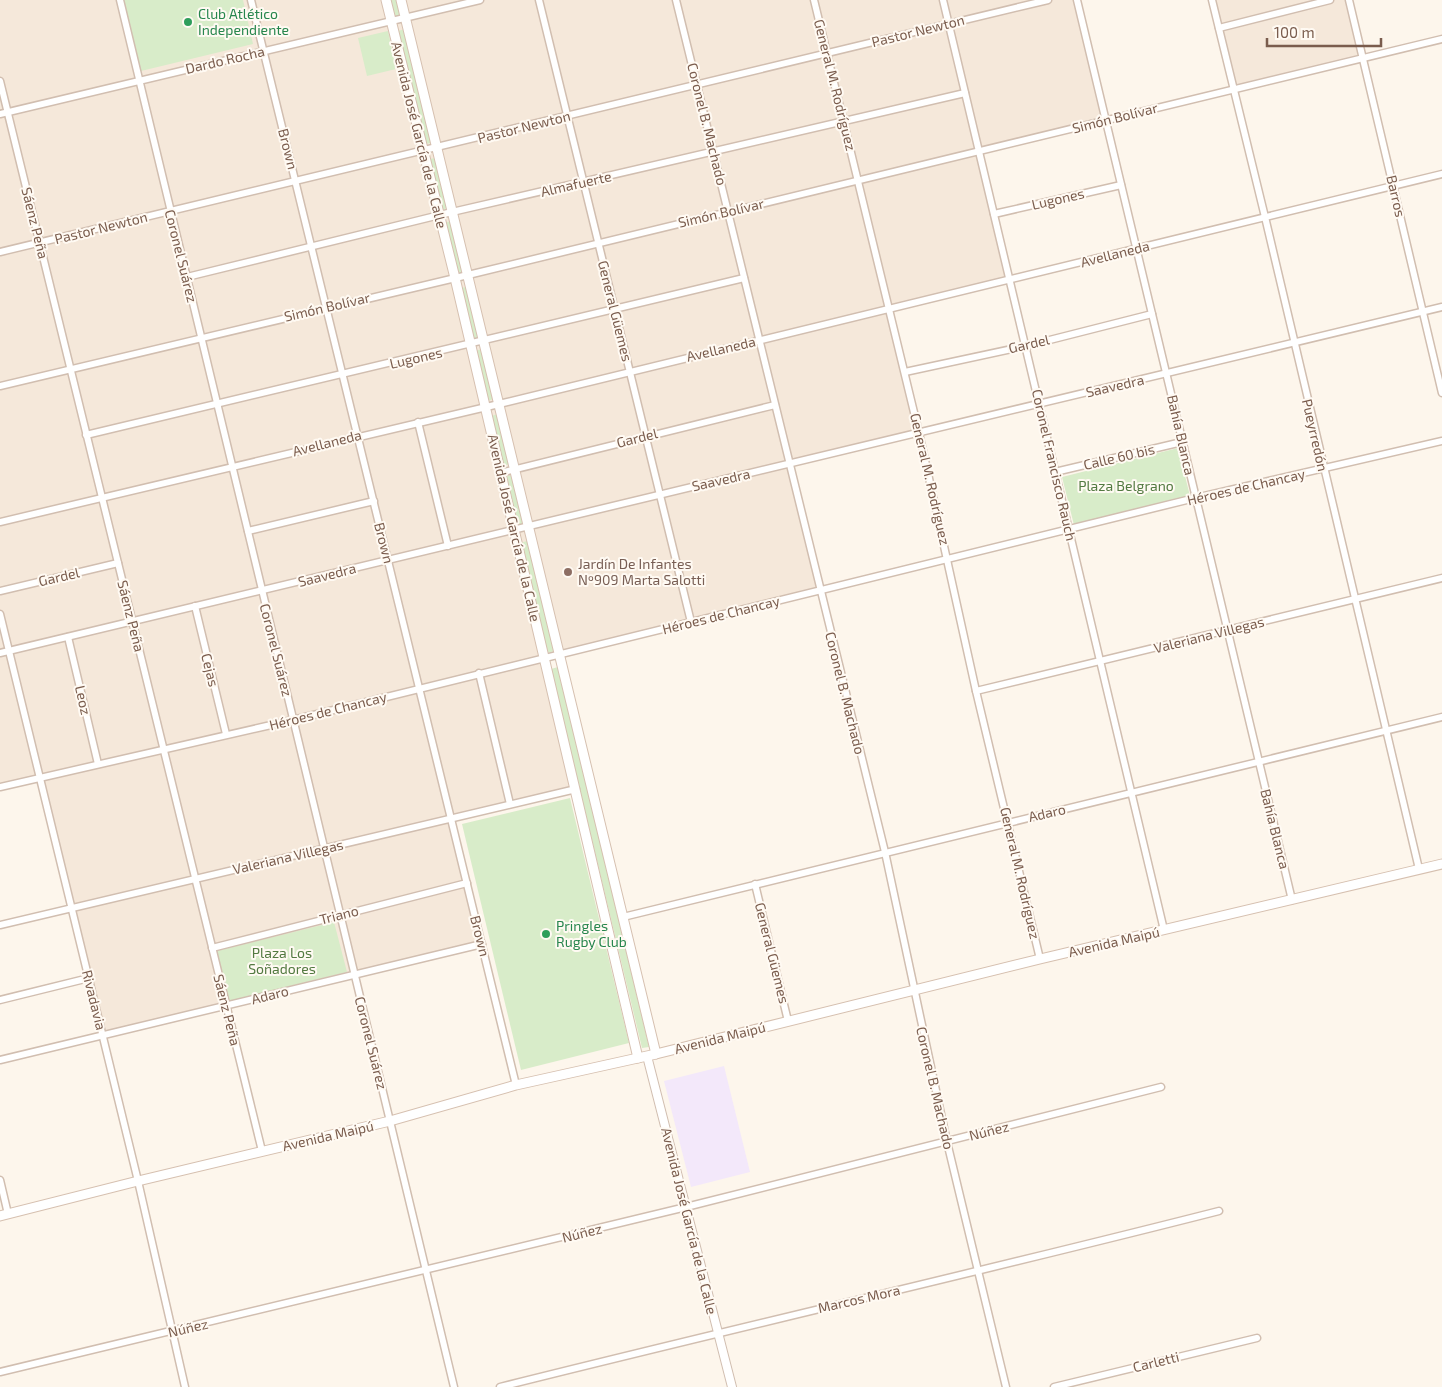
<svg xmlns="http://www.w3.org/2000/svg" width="1442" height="1387" font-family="'Exo 2',sans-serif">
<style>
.residential{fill:#f5e8da}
.education{fill:#f3e8fa}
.green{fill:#d8ecc9}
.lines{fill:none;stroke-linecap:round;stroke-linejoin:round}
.minor-casing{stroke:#d1beb0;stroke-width:9}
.tertiary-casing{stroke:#d1beb0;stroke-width:10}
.secondary-casing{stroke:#d6c0b0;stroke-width:11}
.minor{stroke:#fff;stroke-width:6}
.tertiary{stroke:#fff;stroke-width:8}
.secondary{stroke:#fff;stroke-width:9}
.leisure-dot{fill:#2e9e5b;stroke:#fffaf3;stroke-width:2}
.education-dot{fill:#8d6e63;stroke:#fffaf3;stroke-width:2}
.labels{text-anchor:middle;stroke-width:4;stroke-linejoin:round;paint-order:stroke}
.leisure-label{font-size:14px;fill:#27864d;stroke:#fffaf3;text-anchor:start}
.street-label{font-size:14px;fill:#7a5c4d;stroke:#fffaf3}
.park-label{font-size:14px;fill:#537a41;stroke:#fffaf3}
.education-label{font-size:14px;fill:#785e54;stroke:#fffaf3;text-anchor:start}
</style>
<rect width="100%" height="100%" fill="#fdf6ec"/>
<g class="residential">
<polygon points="0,0 1077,0 1105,120 979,151 1010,279 889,309 919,433 790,464 821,590 545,658 576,789 451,817 482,944 103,1035 40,778 0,787"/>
<polygon points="1212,0 1349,0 1364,58 1234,89"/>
</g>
<polygon class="education" points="724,1066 750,1172 691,1187 664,1081"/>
<g class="green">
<polygon points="124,0 243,0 253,44 141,71"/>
<polygon points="390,0 398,0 401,15 394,17"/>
<polygon points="405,29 431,143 424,144 398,31"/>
<polygon points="388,31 396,69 367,76 358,38"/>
<polygon points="436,158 448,208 441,210 429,159"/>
<polygon points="451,221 464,271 457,273 444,223"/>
<polygon points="467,287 480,337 473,339 460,288"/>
<polygon points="482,349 494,399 487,401 475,351"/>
<polygon points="498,414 510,464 503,466 491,416"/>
<polygon points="1178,448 1190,496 1074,525 1062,477"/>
<polygon points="512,475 524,525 517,527 505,477"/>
<polygon points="527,541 554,651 547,653 520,543"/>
<polygon points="558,667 649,1047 642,1048 551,669"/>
<polygon points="570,798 629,1043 521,1070 462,824"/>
<polygon points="334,922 347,972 229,1001 217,951"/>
</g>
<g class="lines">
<g class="minor-casing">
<g id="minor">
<polyline points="120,0 454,1387"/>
<polyline points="251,0 516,1085"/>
<polyline points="539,0 691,622"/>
<polyline points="676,0 885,852 947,1142 1006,1387"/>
<polyline points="814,0 919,433 976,691 1040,959"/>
<polyline points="943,0 1164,930"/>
<polyline points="1077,0 1292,900"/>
<polyline points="1212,0 1265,217 1419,869"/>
<polyline points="1349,0 1442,393"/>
<polyline points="1219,28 1330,0"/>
<polyline points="0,81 262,1151"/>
<polyline points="0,114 480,0"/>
<polyline points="994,214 1121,185"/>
<polyline points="0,252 1048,0"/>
<polyline points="187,277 452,212 965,93"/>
<polyline points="905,372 1026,346 1152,314"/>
<polyline points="0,386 468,275 1442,39"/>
<polyline points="418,422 448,546"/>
<polyline points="86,435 744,278"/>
<polyline points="1055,472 1182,442"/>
<polyline points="500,473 775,405"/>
<polyline points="0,522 499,404 1442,174"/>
<polyline points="248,531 374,501"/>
<polyline points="0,591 118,563"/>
<polyline points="195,606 226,734"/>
<polyline points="0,614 138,1181 185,1387"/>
<polyline points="68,637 98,764"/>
<polyline points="0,653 1442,307"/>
<polyline points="479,673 510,804"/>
<polyline points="976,691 1442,578"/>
<polyline points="0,787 293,720 1195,498 1442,441"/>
<polyline points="755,884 788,1021"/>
<polyline points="623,917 1442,717"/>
<polyline points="0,925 576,789"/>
<polyline points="212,948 467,883"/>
<polyline points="0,1000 89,978"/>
<polyline points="0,1060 482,944"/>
<polyline points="0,1180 8,1214"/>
<polyline points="0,1372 686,1207 1161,1087"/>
<path d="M 500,1387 C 739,1327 980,1272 1219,1211"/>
<polyline points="1054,1387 1257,1338"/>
</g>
</g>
<g class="tertiary-casing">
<polyline id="tertiary" points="647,1056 732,1387"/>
</g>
<g class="secondary-casing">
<g id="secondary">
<polyline points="386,0 455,278 638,1058"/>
<polyline points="401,0 656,1054"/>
<polyline points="0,1216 138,1181 390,1121 516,1085 656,1054 1040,959 1442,864"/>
</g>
</g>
<use href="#minor" class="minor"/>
<use href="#tertiary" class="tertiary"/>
<use href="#secondary" class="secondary"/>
</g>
<g class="leisure-dot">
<circle cx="188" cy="22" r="5"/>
<circle cx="546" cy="934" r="5"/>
</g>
<circle class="education-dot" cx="568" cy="572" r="5"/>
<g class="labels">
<g class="leisure-label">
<text x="198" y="19">Club Atlético<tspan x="198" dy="16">Independiente</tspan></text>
<text x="556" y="931">Pringles<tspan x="556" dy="16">Rugby Club</tspan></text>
</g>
<g class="street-label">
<text transform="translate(918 31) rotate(-14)" y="5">Pastor Newton</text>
<text transform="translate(225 60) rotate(-13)" y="5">Dardo Rocha</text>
<text transform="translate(835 85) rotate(76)" y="5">General M. Rodríguez</text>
<text transform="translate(1115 118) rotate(-14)" y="5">Simón Bolívar</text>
<text transform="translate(707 124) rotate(76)" y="5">Coronel B. Machado</text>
<text transform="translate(524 127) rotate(-14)" y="5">Pastor Newton</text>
<text transform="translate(419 135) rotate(76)" y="5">Avenida José García de la Calle</text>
<text transform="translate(288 149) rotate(76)" y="5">Brown</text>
<text transform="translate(576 184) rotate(-13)" y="5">Almafuerte</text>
<text transform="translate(1396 196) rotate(77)" y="5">Barros</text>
<text transform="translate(1058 199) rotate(-13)" y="5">Lugones</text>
<text transform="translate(721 213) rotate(-13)" y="5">Simón Bolívar</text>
<text transform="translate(35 223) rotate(76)" y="5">Sáenz Peña</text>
<text transform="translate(101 228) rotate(-14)" y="5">Pastor Newton</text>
<text transform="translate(1115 254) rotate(-14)" y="5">Avellaneda</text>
<text transform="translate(181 256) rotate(76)" y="5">Coronel Suárez</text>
<text transform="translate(327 307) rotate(-13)" y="5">Simón Bolívar</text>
<text transform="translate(615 311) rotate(76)" y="5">General Güemes</text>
<text transform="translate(1029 344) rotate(-13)" y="5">Gardel</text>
<text transform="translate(721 349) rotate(-13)" y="5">Avellaneda</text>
<text transform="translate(416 358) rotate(-13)" y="5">Lugones</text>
<text transform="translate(1115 386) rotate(-13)" y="5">Saavedra</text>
<text transform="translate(1181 435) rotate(77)" y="5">Bahía Blanca</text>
<text transform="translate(1315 435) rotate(77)" y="5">Pueyrredón</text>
<text transform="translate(637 438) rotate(-14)" y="5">Gardel</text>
<text transform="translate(327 443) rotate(-14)" y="5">Avellaneda</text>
<text transform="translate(1119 457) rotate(-13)" y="5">Calle 60 bis</text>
<text transform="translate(1054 465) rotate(77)" y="5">Coronel Francisco Rauch</text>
<text transform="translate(930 479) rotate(77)" y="5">General M. Rodríguez</text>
<text transform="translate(721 480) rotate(-13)" y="5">Saavedra</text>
<text transform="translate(1246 487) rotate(-13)" y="5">Héroes de Chancay</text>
<text transform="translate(514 528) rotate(77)" y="5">Avenida José García de la Calle</text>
<text transform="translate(384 543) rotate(76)" y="5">Brown</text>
<text transform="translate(327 575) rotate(-14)" y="5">Saavedra</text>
<text transform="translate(59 577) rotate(-13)" y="5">Gardel</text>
<text transform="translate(721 615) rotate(-14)" y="5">Héroes de Chancay</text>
<text transform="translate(131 616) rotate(76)" y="5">Sáenz Peña</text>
<text transform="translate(1209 635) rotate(-14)" y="5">Valeriana Villegas</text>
<text transform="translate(276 650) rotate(76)" y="5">Coronel Suárez</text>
<text transform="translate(210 670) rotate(76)" y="5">Cejas</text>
<text transform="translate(845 693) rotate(76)" y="5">Coronel B. Machado</text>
<text transform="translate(83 700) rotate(77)" y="5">Leoz</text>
<text transform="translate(328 711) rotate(-14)" y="5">Héroes de Chancay</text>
<text transform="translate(1047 813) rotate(-13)" y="5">Adaro</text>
<text transform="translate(1275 829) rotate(76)" y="5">Bahía Blanca</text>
<text transform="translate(288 857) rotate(-13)" y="5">Valeriana Villegas</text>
<text transform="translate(1020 873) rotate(77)" y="5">General M. Rodríguez</text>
<text transform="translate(339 915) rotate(-14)" y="5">Triano</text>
<text transform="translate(480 936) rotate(76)" y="5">Brown</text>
<text transform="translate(1114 942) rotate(-13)" y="5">Avenida Maipú</text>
<text transform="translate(772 953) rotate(76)" y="5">General Güemes</text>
<text transform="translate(270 995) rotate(-14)" y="5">Adaro</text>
<text transform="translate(94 1000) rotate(76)" y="5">Rivadavia</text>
<text transform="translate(227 1010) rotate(76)" y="5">Sáenz Peña</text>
<text transform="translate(720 1038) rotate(-14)" y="5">Avenida Maipú</text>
<text transform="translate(371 1043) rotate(76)" y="5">Coronel Suárez</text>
<text transform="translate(935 1088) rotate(77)" y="5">Coronel B. Machado</text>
<text transform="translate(989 1131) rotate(-14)" y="5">Núñez</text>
<text transform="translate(328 1136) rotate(-13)" y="5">Avenida Maipú</text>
<text transform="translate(689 1221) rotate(76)" y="5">Avenida José García de la Calle</text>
<text transform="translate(582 1233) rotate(-14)" y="5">Núñez</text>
<text transform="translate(859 1299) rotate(-13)" y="5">Marcos Mora</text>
<text transform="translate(188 1328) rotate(-13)" y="5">Núñez</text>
<text transform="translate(1156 1362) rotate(-14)" y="5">Carletti</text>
</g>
<g class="park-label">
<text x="1126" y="491">Plaza Belgrano</text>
<text x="282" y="958">Plaza Los<tspan x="282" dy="16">Soñadores</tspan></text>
</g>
<g class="education-label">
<text x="578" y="569">Jardín De Infantes<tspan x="578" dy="16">Nº909 Marta Salotti</tspan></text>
</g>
</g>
<path d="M1267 38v8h114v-8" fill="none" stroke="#7a5c4d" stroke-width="2.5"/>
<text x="1274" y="38" font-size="15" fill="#7a5c4d" stroke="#fffaf3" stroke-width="4" paint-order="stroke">100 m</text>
</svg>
